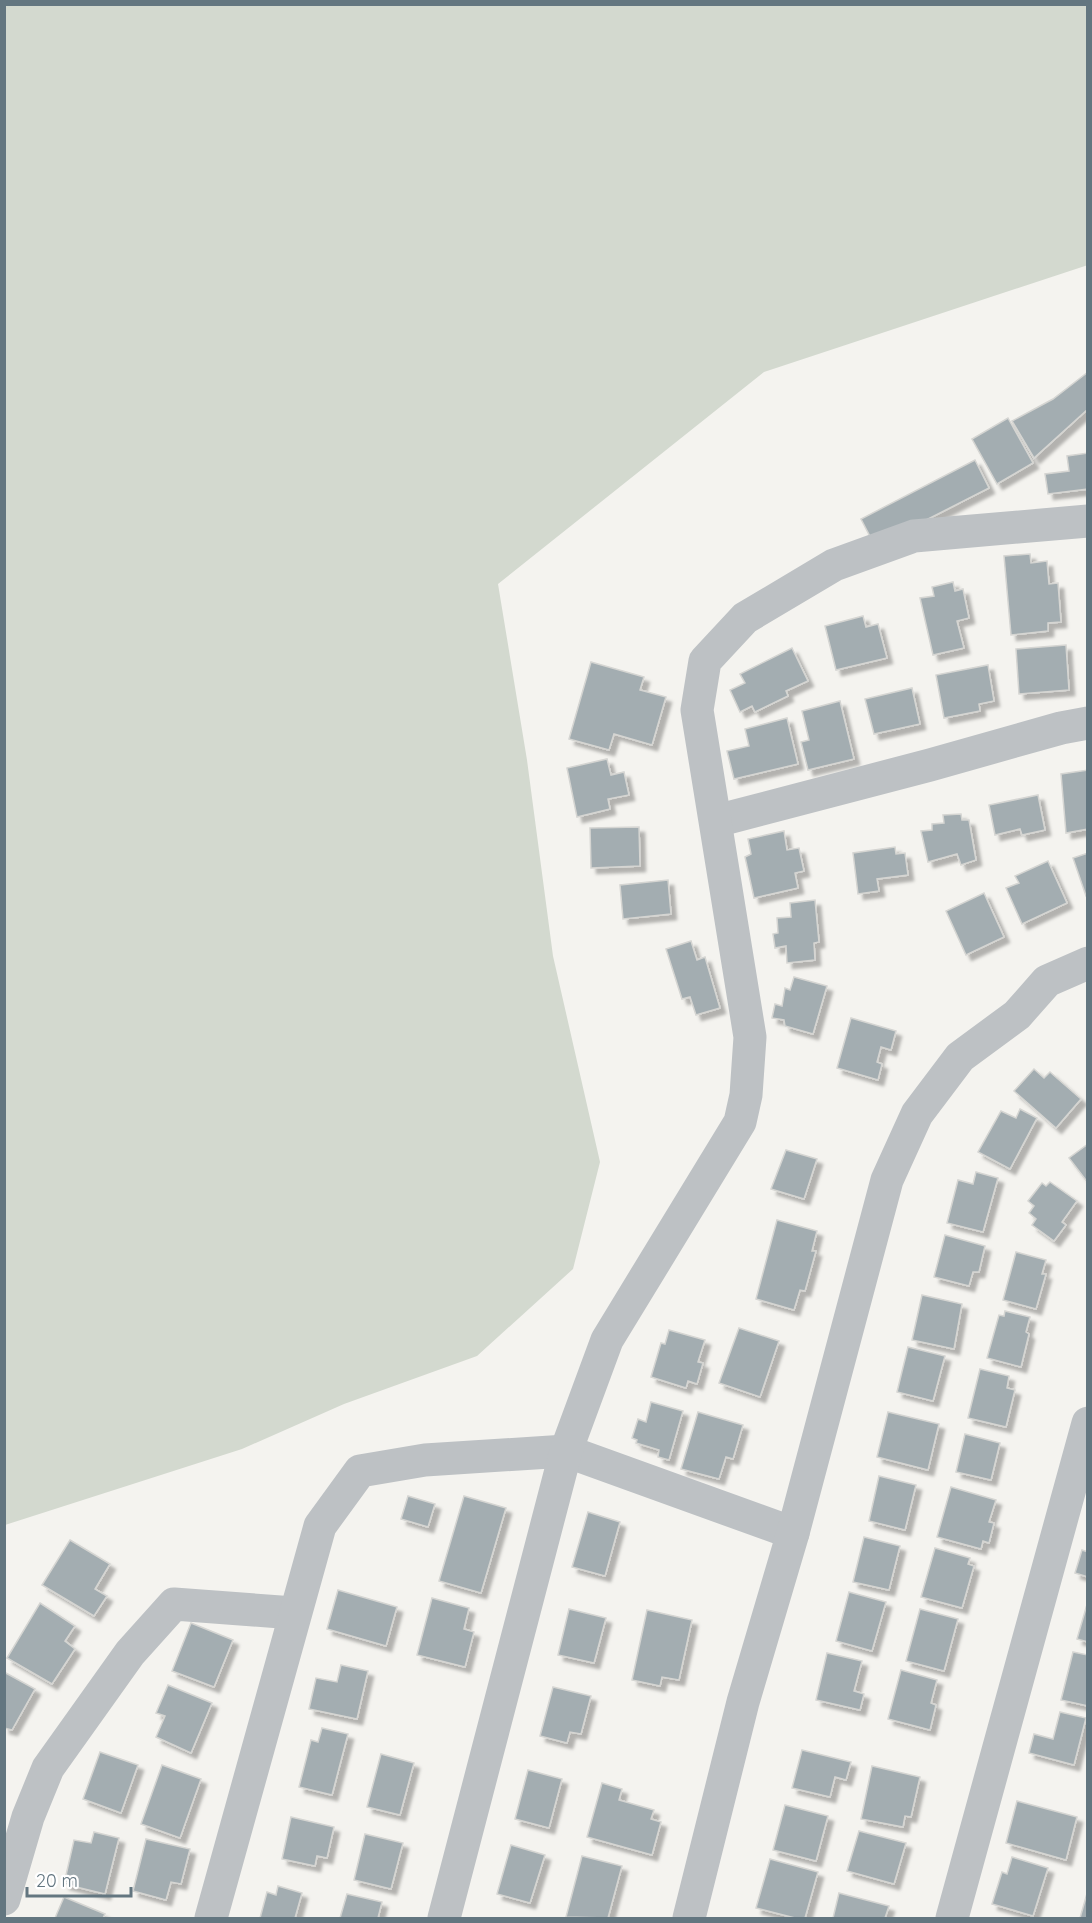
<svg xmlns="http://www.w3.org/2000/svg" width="1092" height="1923" font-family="Quicksand,sans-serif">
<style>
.green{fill:#d3d9cf}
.building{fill:#a3adb1;stroke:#d5d5d2;stroke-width:1.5;filter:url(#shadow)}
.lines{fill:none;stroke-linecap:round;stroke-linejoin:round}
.minor{stroke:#bdc1c4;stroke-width:33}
</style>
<defs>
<filter id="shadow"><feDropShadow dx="5.5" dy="5.5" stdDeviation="1.5" flood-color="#0004"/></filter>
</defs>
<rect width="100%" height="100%" fill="#f4f3ef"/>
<polygon class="green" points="5,4 1087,5 1088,265 764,372 498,584 527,760 553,956 600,1162 573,1269 477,1356 344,1404 242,1449 5,1525"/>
<g class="building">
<polygon points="1088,372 1088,409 1034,458 1012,421 1053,399"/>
<polygon points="1008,418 1033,463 997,484 972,439"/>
<polygon points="1088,453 1088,489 1048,494 1045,474 1069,471 1067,456"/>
<polygon points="975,460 989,488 875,546 861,519"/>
<polygon points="1030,554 1031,563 1047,561 1049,584 1058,583 1061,622 1048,623 1048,631 1011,635 1004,556"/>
<polygon points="953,582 955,591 963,589 969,618 957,621 964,648 933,655 920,598 934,596 932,587"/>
<polygon points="863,616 866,627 878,624 887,658 836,670 825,626"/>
<polygon points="1066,645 1069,690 1019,694 1016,649"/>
<polygon points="792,648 808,681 786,691 788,696 755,712 752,706 740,712 730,690 745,683 740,674"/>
<polygon points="591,662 644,677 640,690 666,697 652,745 614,734 609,750 569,739"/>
<polygon points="988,665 994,701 979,704 980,711 944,718 936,675"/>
<polygon points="912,688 920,724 874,734 865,699"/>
<polygon points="840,701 854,759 808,770 801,742 809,740 802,711"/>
<polygon points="787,718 798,764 734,779 727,751 749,746 745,729"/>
<polygon points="607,759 611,775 624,772 629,795 608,799 610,809 577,817 567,768"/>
<polygon points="1088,770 1088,829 1066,833 1061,774"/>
<polygon points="1038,795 1045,830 1022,835 1020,829 995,835 989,805"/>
<polygon points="961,814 962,820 969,820 976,860 961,865 957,854 928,862 921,831 932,830 932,824 944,823 943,815"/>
<polygon points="639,827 640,866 591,868 590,828"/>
<polygon points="784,831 787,850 799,848 804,871 795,873 798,888 754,898 745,857 751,854 748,839"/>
<polygon points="895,847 896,854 905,853 908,875 877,879 879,891 858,894 853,853"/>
<polygon points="1088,853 1088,895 1086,896 1073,858"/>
<polygon points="1048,861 1067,903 1022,924 1006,888 1019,883 1015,876"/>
<polygon points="668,880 671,914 623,919 620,885"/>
<polygon points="984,893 1004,937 966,955 946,911"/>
<polygon points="815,900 819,942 814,943 815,960 787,963 786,946 775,948 773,934 778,933 777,918 791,917 790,903"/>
<polygon points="691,941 697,960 705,957 720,1008 696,1015 690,997 682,999 666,949"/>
<polygon points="794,977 827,986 813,1034 785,1026 784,1020 772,1018 775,1004 782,1006 785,988 790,990"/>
<polygon points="851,1018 896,1031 891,1050 881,1047 877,1062 882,1064 878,1080 837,1068"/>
<polygon points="1034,1069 1044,1078 1050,1072 1081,1099 1056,1128 1014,1091"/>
<polygon points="1020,1109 1037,1118 1010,1169 978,1152 1001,1111 1016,1118"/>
<polygon points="1088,1144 1088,1183 1069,1158"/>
<polygon points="786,1150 817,1159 804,1199 771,1189"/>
<polygon points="976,1172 998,1178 983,1232 947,1223 958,1180 973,1184"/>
<polygon points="1050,1182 1077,1201 1062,1222 1066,1225 1054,1241 1032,1225 1036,1219 1029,1213 1034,1206 1028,1201 1042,1183 1046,1186"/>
<polygon points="777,1220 817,1231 812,1251 816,1251 805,1291 800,1290 794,1310 756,1299"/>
<polygon points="945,1235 985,1246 979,1272 973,1272 969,1286 934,1277"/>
<polygon points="1016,1252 1046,1260 1042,1274 1046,1274 1036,1309 1003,1300"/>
<polygon points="922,1295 962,1304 954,1349 912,1340"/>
<polygon points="1005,1311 1030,1317 1026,1332 1029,1334 1021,1367 987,1358 999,1315 1004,1316"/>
<polygon points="739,1328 779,1341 760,1397 719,1383"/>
<polygon points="669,1330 705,1340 698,1362 703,1363 697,1384 688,1381 686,1388 651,1377 661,1343 665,1344"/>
<polygon points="908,1347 945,1356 933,1401 897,1392"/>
<polygon points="980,1369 1009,1376 1007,1388 1015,1390 1006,1427 968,1418"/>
<polygon points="651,1402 683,1411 669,1460 658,1457 659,1450 636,1443 637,1440 632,1438 638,1419 646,1422"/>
<polygon points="698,1412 743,1425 733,1459 726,1457 719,1479 681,1469"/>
<polygon points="888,1412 939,1424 928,1470 877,1457"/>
<polygon points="965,1434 1000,1443 991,1480 956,1472"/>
<polygon points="879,1476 916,1485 905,1530 869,1521"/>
<polygon points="951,1487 996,1500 989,1522 994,1523 989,1543 983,1541 981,1549 937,1537"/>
<polygon points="408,1496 435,1504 428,1527 401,1519"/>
<polygon points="464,1496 506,1508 481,1593 439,1581"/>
<polygon points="588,1512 620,1522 605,1576 572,1567"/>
<polygon points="864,1537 900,1546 889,1590 853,1582"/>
<polygon points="70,1540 110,1564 95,1589 107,1596 94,1616 42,1585"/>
<polygon points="935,1548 970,1558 968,1564 974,1566 962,1608 921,1597"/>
<polygon points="1082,1550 1088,1552 1088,1577 1075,1573"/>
<polygon points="338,1590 397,1607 386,1646 327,1629"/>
<polygon points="849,1592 886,1602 872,1651 836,1641"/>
<polygon points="432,1598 469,1608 464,1629 474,1632 465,1667 417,1655"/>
<polygon points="1088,1601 1088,1642 1077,1639"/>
<polygon points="40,1603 75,1626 65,1641 75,1649 52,1684 7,1658"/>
<polygon points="569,1609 606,1618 594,1663 558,1655"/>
<polygon points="920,1609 958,1619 944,1671 906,1661"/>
<polygon points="647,1610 692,1620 679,1680 662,1677 660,1686 632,1680"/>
<polygon points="191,1623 233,1640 214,1687 172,1671"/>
<polygon points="1073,1652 1088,1655 1088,1706 1061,1700"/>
<polygon points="827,1653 862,1661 854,1691 864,1694 860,1710 816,1700"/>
<polygon points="341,1665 368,1671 357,1719 309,1709 316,1678 337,1682"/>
<polygon points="901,1670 937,1680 931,1703 936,1705 930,1730 888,1719"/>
<polygon points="4,1672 35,1689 12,1730 4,1728"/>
<polygon points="168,1685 212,1703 191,1753 156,1737 165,1716 156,1713"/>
<polygon points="553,1687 591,1696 581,1734 570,1732 567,1743 540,1736"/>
<polygon points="1060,1712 1086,1718 1074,1765 1029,1753 1034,1734 1053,1739"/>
<polygon points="322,1728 348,1734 332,1795 299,1787 311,1740 318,1742"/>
<polygon points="802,1750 851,1762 846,1780 835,1777 830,1797 792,1788"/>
<polygon points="100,1752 138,1765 121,1813 83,1799"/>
<polygon points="381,1754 414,1763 400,1815 367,1807"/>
<polygon points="162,1765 201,1779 180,1838 141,1824"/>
<polygon points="872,1766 920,1777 911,1817 905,1816 903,1827 861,1819"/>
<polygon points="528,1770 562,1779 549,1828 515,1819"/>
<polygon points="602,1783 622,1789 619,1800 654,1810 651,1819 661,1822 652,1855 587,1837"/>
<polygon points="1017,1801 1077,1817 1066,1860 1006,1843"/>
<polygon points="785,1805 828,1816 816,1861 773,1850"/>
<polygon points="291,1817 334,1827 327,1858 317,1856 315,1866 282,1859"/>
<polygon points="859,1831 906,1843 894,1884 847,1871"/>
<polygon points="94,1832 119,1838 105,1894 64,1884 74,1840 91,1843"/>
<polygon points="365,1834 403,1843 391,1889 354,1880"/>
<polygon points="146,1839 190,1849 181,1884 171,1882 166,1900 133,1891"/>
<polygon points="511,1845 545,1855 530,1903 497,1894"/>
<polygon points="582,1856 622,1866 608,1918 566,1917"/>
<polygon points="1012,1857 1048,1868 1033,1916 992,1904 1002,1872 1007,1874"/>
<polygon points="770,1859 818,1872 805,1918 795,1918 756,1908"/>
<polygon points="278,1886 302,1893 295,1918 260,1918 267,1892 276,1895"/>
<polygon points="1088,1890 1088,1918 1080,1918"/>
<polygon points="839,1893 889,1906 885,1918 833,1918"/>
<polygon points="347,1894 382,1902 378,1918 340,1918"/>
<polygon points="64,1897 105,1914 103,1918 55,1918"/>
</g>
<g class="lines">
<g class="minor">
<polyline points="716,821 930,765 1061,728 1088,723"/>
<polyline points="4,1899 28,1817 48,1768 130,1653 174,1604 294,1613"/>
<polyline points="211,1918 320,1526 360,1471 425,1460 566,1451 793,1533"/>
<polyline points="444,1918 566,1451 607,1340 740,1122 746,1095 750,1037 697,710 705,661 745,618 834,565 914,536 1088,521"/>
<polyline points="689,1918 743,1702 793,1533 887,1180 917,1114 960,1057 1017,1015 1047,981 1088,963"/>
<polyline points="952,1918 1088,1423"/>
</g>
</g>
<rect width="1092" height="1923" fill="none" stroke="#637680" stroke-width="12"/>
<path d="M27 1887v9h104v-9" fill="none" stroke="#637680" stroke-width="3"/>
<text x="36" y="1887" font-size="18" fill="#637680" stroke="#ffffff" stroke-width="4.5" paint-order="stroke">20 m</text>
</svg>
